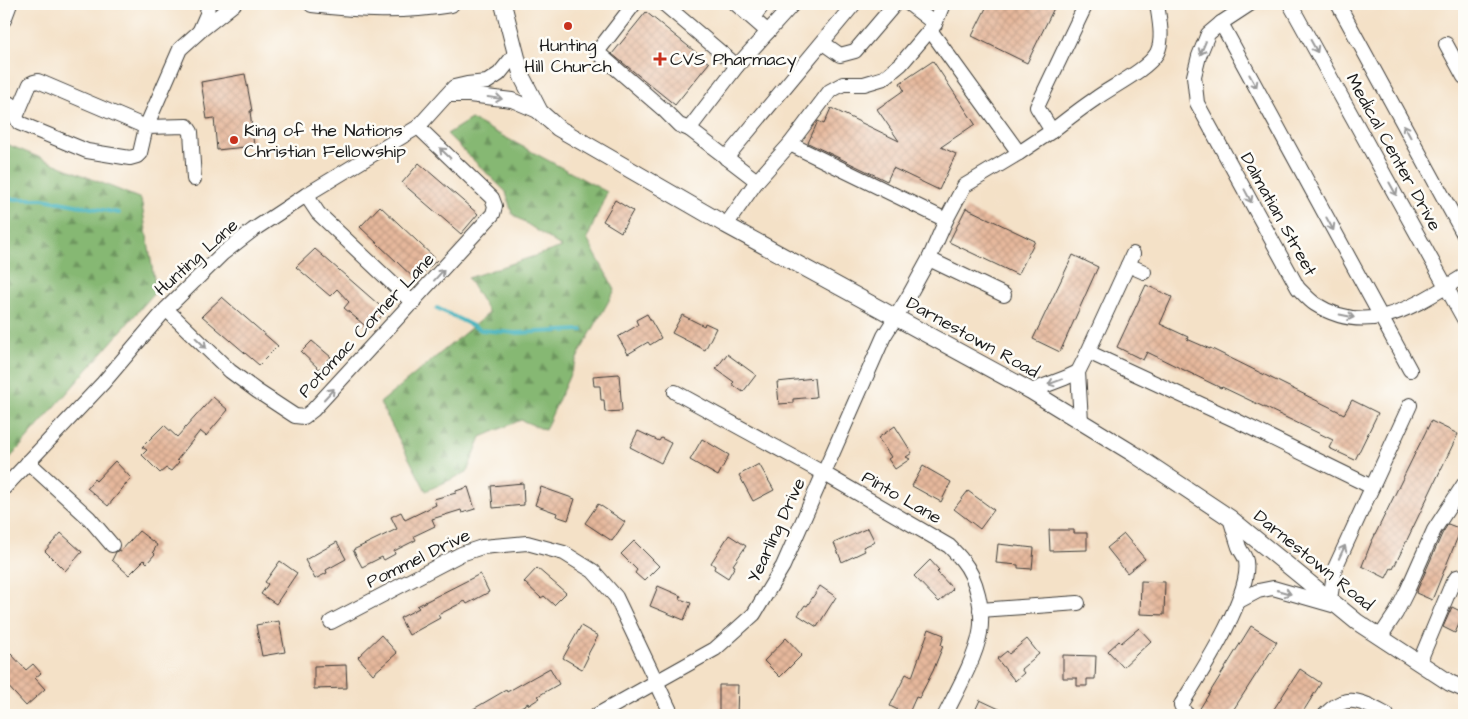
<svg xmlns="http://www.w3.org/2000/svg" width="1468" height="719" font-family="'Architects Daughter',sans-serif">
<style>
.forest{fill:url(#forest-firs);stroke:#516a48}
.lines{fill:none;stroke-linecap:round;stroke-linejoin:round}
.stream{stroke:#46b4bf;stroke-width:4}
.building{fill:url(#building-cross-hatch)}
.minor-casing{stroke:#3c3a36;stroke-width:16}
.major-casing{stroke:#3c3a36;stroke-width:18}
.minor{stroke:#fff;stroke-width:14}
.major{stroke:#fff;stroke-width:16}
.oneway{stroke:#999}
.poi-dot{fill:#c8321e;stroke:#fdfcf7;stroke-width:2}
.labels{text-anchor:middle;stroke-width:5;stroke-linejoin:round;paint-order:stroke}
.poi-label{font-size:18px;fill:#1c1c1c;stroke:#fdfcf7;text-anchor:start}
.street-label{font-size:18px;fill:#1c1c1c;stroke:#fdfcf7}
</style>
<defs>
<pattern id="forest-firs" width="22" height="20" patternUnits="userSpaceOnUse" patternTransform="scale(1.25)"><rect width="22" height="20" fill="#86b873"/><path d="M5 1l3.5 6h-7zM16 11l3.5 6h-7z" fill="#6d955e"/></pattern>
<pattern id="building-cross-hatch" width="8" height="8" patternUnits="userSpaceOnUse" patternTransform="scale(1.25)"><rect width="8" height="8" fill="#e6b89c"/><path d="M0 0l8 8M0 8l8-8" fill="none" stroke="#c59e86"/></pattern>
</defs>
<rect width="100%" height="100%" fill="#fdfcf7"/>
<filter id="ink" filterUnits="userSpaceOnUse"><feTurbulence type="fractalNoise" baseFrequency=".02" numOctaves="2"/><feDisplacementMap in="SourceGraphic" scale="10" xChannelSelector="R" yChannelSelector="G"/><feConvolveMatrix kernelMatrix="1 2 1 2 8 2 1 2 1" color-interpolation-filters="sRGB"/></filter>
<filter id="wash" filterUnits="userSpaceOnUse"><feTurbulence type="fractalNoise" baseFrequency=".0096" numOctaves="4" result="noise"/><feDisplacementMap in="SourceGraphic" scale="20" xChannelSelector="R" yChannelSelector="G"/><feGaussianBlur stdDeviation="1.12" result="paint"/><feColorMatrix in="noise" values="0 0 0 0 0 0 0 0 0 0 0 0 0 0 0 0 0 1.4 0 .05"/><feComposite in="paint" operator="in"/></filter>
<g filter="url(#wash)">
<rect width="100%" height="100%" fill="#f4e1c7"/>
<g class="forest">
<polygon points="471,119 607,192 587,239 615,290 581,350 545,430 521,420 481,437 467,472 426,491 380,403 489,313 468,278 562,247 512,214 506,192 447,134"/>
<polygon points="4,143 141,199 156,291 4,465"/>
</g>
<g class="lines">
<g class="stream">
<polyline points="4,199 43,199 119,213"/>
<polyline points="437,308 481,330 515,333 582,330"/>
</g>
</g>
<g id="blocks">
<g class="building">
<polygon points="988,4 1056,4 1027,63 972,36"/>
<polygon points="646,12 709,63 675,105 612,54"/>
<polygon points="933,61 975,124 941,147 956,154 939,190 893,168 887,181 808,143 818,121 824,124 831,108 899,141 877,109 904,90 900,83"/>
<polygon points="245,74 252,111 250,111 254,146 217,150 214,118 207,119 201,82"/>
<polygon points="419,163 478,214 461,234 402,183"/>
<polygon points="615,200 633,211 621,232 603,221"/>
<polygon points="380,206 437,260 416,280 360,227"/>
<polygon points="966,208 1035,241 1018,275 949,242"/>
<polygon points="315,249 386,311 369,329 344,308 349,302 337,289 330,296 296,267"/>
<polygon points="1073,255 1098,267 1060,352 1033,339"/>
<polygon points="1146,285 1172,297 1160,324 1188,337 1187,339 1210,349 1210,348 1344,414 1352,400 1378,413 1355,460 1329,448 1333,440 1222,387 1221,388 1147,352 1143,360 1117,347"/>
<polygon points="222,297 278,346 259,365 202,316"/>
<polygon points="647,314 661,338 650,345 648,342 628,354 618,337 638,325 636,320"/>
<polygon points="682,315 704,326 705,323 716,328 705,350 672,333"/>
<polygon points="312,341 331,357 319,369 301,352"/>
<polygon points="727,354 756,375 743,392 732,384 734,382 716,369"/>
<polygon points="619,374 622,411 605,412 604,400 601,400 600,386 594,386 593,376"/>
<polygon points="814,378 816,397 793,399 793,403 779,404 777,382"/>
<polygon points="213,397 228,410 206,436 200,431 177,460 179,462 171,471 166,468 160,473 142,455 147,450 142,447 164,425 177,437"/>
<polygon points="1431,421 1458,434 1393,569 1391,568 1386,578 1362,566 1371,543"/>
<polygon points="895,426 912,453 906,457 910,459 895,469 888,459 891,457 878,438"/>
<polygon points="638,431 659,441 661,438 671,443 661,463 630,447"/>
<polygon points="702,439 729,455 718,476 690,460"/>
<polygon points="115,461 131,478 108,506 87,488 94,479 96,481"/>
<polygon points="759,464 774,490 753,501 739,475"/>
<polygon points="923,466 951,482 941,502 912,486"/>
<polygon points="523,483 524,505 493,508 491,486"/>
<polygon points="468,487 475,509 462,513 461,510 432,519 435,526 414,536 416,540 394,551 395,554 384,560 382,557 362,567 353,550 397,529 391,517 401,512 405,520 436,505 434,499 456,493 456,491"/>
<polygon points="541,487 575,499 568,520 556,516 557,513 535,505"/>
<polygon points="968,491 994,510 980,529 954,509"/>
<polygon points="598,504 625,522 612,541 585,523"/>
<polygon points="1448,524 1461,529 1432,600 1416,593 1442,534"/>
<polygon points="868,528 875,542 863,547 865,551 842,562 834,543"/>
<polygon points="1049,530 1074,530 1074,533 1087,533 1087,550 1050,551"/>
<polygon points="139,531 157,545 153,552 155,554 147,563 144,560 129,575 112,560 116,552 119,550 121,551"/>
<polygon points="61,533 82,552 65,571 45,551"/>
<polygon points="1124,534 1145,559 1127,573 1107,548"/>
<polygon points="729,535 746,546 733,565 735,566 728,578 714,569 715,566 711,563"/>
<polygon points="634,541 659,566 644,581 635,573 637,570 621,554"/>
<polygon points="337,542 346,559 326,570 327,573 315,579 305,560"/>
<polygon points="998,544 1034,548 1032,569 1018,568 1018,565 996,563"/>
<polygon points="930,560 939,570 937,572 953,589 939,602 914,576"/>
<polygon points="280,561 297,573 276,604 261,594 268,584 265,582"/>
<polygon points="537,568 566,593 554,605 544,596 541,598 524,582"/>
<polygon points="480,574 489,592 467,604 465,601 438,615 440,618 409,635 400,618 419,608 417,606"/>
<polygon points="1141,581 1165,582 1164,615 1140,614"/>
<polygon points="658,586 681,596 680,599 691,603 684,620 650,606"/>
<polygon points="820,586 836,597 817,627 798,615 805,605 807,606"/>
<polygon points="1452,607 1464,613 1455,633 1443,627"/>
<polygon points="279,621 285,652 262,656 256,625"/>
<polygon points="581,626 598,636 587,656 588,657 582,669 563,658"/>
<polygon points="1251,626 1277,642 1230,715 1208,715 1199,710"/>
<polygon points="1139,628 1151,641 1123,667 1108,651 1119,641 1121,643"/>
<polygon points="929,629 944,635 941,645 943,646 933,671 919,698 916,697 908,715 890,706 906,674 912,677"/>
<polygon points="381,635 397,653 373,674 358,657"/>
<polygon points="786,638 802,655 780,677 764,661"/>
<polygon points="1027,639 1039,654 1021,669 1024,673 1015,681 997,659 1007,651 1009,654"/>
<polygon points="11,654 26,670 33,664 41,673 35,678 45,689 26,706 4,682 4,660"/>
<polygon points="1063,655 1096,656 1095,679 1087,679 1087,686 1077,686 1077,678 1063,678"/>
<polygon points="346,665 347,688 314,689 314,666"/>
<polygon points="550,668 559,684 538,696 540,698 529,705 528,703 507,715 463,715 506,690 507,692"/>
<polygon points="1300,669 1321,683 1314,694 1301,715 1270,715"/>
<polygon points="719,685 738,685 737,715 719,715"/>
<polygon points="980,700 1012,715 973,715"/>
</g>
</g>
</g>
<g filter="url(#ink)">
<use href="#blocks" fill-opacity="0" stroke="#3c3a36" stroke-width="1"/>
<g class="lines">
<g class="minor-casing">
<g id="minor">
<polyline points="634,4 597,52 664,110 679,125 689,129 737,66 793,4"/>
<polyline points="664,4 737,66"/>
<polyline points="736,4 768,32"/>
<polyline points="909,4 935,24"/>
<path d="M 1086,4 L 1037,107 L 1052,131 C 1066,120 1080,109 1095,99 C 1111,87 1147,70 1157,53 C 1164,40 1159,18 1157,4"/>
<path d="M 1250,4 L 1221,23 L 1208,34 L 1199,56 L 1194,76 L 1197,103 L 1298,288 C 1303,293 1309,300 1315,304 C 1370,339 1417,304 1464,276"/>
<polyline points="1290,4 1464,319"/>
<polyline points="1338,4 1464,235"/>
<polyline points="753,18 763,4"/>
<polyline points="4,20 10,4"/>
<polyline points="1221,23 1410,370"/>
<polyline points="200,30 207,14 208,4"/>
<polyline points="823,43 840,55 855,51 895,4"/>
<polyline points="1446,44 1464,77"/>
<polyline points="448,95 469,95 512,100 540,112"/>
<polyline points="4,101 19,108"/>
<polyline points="689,129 757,181"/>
<polyline points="790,144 946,220"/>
<polyline points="1019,153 1052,131"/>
<polyline points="726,158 854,4"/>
<polyline points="194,179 191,132 187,126 146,127 38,81 34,82 30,84 16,117 19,123 87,151 130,158 137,156 140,153 146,127 180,49 200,31 234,4"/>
<polyline points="306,195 318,213 413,303"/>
<polyline points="726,225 757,181 790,144 830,91 843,84 864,84 884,78 901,64 935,24 943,4"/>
<polyline points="1133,254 1088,352 1235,420 1372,487"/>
<polyline points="929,259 1004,295"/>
<polyline points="1128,265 1144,272"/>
<polyline points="166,309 230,371 257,391 295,416 304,417 313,410 493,214 495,206 492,198 418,127"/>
<polyline points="1031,391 1065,378 1078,372"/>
<path d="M 675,392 L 823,473 L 949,546 C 953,550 958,555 962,560 C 977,578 984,610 980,633 C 976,657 956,693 945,715"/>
<polyline points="1081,421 1078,372 1088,352"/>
<polyline points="28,462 89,518 112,545"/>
<polyline points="4,488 103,383 166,309 222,254 253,230 306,195 418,127 454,87 467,84 487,82 499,74 515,54"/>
<polyline points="1330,599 1335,568 1410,405"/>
<polyline points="1239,601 1258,591 1273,588 1336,606"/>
<polyline points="980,610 1078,603"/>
<polyline points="331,622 461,554 482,547 527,543 564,553 593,571 616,597 672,715"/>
<polyline points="1380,637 1396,613 1407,591 1434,530 1464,484"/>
<polyline points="1419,663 1452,584 1457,577 1464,576"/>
<polyline points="597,715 715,649 754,614 783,566 884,336 907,299 929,259 946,220 964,186 1019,153 930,30"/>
<path d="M 1188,715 L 1185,713 L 1181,705 C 1199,676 1252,595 1246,561 C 1245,556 1241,552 1239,547 C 1236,538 1233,528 1230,518"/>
<path d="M 1325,715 C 1347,691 1363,702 1387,715"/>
</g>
</g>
<g class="major-casing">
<g id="major">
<path d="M 312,4 C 361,10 402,12 451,4"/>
<polyline points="503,4 522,77 540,112 558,128 726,225 1031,391 1134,454 1230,518 1357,622 1450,683 1464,689"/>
</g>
</g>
<use href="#minor" class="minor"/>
<use href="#major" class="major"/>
</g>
<defs><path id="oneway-shaft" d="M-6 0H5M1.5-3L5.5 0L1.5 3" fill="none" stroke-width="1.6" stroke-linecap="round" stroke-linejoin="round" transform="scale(1.25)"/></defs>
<g class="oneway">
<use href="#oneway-shaft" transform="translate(1314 46) rotate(61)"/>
<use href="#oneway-shaft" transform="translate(1203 48) rotate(113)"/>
<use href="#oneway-shaft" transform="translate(1253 81) rotate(61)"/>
<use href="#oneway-shaft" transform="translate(495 98) rotate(8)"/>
<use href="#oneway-shaft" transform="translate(1407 131) rotate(-119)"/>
<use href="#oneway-shaft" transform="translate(445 153) rotate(-136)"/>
<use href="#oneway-shaft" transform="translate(1393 189) rotate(61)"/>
<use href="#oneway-shaft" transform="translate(1248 196) rotate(62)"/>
<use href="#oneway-shaft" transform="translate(1330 224) rotate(61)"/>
<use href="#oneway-shaft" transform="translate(439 275) rotate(-48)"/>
<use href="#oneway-shaft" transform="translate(1347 316) rotate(11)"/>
<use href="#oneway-shaft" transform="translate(201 343) rotate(44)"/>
<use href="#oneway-shaft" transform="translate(1055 382) rotate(160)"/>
<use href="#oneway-shaft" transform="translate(329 394) rotate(-47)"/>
<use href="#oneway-shaft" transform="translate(1342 552) rotate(-65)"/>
<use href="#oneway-shaft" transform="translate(1284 592) rotate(16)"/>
</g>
</g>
<g class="poi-dot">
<circle cx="568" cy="26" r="5"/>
<path d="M657.5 51.5h5v5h5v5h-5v5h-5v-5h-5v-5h5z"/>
<circle cx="234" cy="140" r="5"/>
</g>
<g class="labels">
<g class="poi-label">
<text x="568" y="51" text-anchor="middle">Hunting<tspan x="568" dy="21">Hill Church</tspan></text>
<text x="670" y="65">CVS Pharmacy</text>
<text x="244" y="136">King of the Nations<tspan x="244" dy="21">Christian Fellowship</tspan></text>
</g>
<g class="street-label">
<text transform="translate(1394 152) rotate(61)" y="6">Medical Center Drive</text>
<text transform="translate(1279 214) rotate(61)" y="6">Dalmatian Street</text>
<text transform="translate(196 257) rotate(-42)" y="6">Hunting Lane</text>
<text transform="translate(366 325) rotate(-47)" y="6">Potomac Corner Lane</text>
<text transform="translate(973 337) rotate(29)" y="6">Darnestown Road</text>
<text transform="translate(902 497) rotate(30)" y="6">Pinto Lane</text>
<text transform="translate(776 530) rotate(-65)" y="6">Yearling Drive</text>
<text transform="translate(418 558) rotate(-26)" y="6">Pommel Drive</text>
<text transform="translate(1314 560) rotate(39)" y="6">Darnestown Road</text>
</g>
</g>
<rect width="1468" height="719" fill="none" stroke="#fdfcf7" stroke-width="20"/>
</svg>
